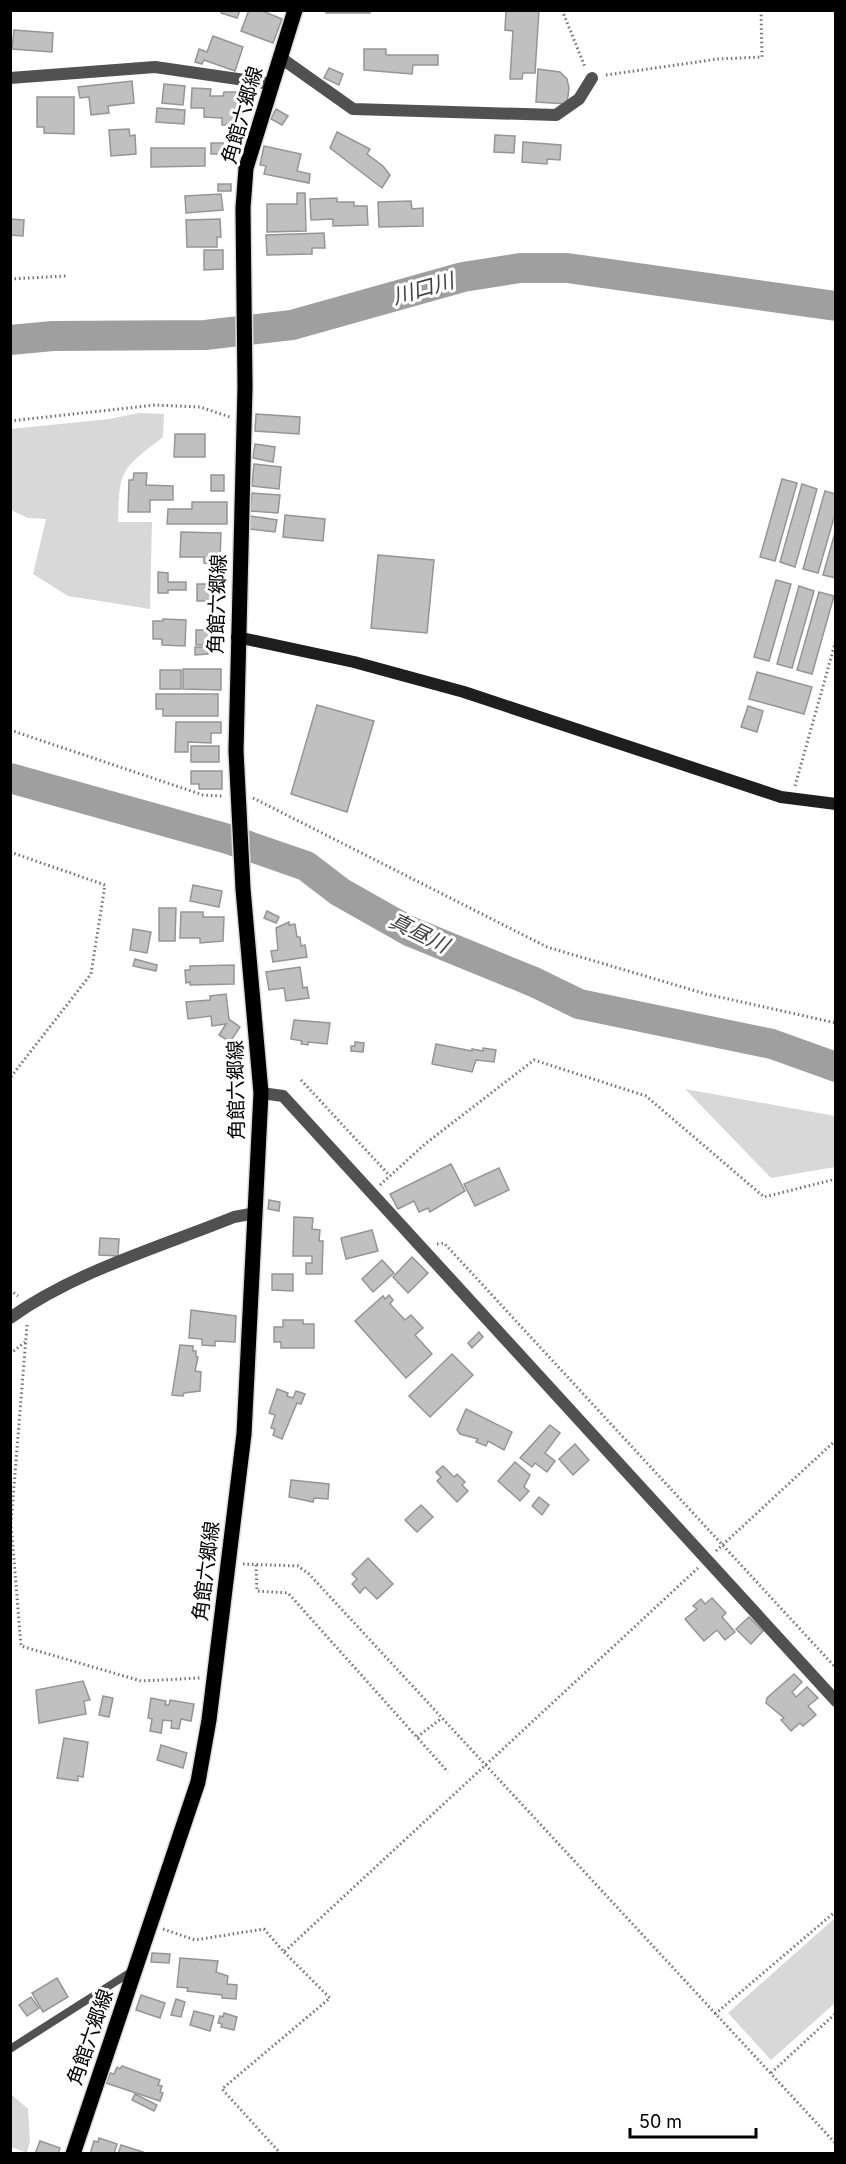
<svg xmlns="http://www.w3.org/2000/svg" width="846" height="2164" font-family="Inter,'Noto Sans JP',sans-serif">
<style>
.green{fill:#d8d8d8}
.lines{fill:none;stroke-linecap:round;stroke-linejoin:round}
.river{stroke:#9f9f9f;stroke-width:30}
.building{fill:#c0c0c0;stroke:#959595;stroke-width:1.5}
.primary-casing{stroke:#dbdbdb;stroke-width:18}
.path{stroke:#737373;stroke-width:3;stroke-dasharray:1.5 3;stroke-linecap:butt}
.lane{stroke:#515151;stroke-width:8}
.street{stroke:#515151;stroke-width:12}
.secondary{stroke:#1e1e1e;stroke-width:12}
.primary{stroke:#000;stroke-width:15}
.labels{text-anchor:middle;stroke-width:6;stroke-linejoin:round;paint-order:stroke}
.street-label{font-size:20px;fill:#000;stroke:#fff}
.water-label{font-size:21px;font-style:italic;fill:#404040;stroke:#fff}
</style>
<rect width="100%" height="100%" fill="#fff"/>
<g class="green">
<path d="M 139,413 L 164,414 L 163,437 C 122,469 119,468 118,522 L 152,522 L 150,609 L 68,596 L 33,574 L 46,519 L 28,518 L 11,510 L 11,429 L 109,419 Z"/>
<polygon points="685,1089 835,1116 835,1167 771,1178"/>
<polygon points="835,1918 835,2003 771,2060 728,2013"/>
<polygon points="11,2094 28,2109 30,2141 27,2153 11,2147"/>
</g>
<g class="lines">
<g class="river">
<polyline points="10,340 53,336 205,335 292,325 463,277 520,268 567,268 836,306"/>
<polyline points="10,778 228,839 306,866 340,892 409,931 534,982 579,1004 772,1044 836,1067"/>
</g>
</g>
<g class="building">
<polygon points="222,10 240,10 237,18 221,13"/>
<polygon points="249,10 260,10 282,19 273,43 241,31"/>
<rect x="326" y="10" width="44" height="3"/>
<polygon points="506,10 539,10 535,73 523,73 522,79 510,79 513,31 505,30"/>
<polygon points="14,30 53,33 52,52 12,49"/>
<polygon points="213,36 243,47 235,71 204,60 202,64 195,62 199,49 207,52"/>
<polygon points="364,49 386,49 386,55 438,55 438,65 413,65 412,74 364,70"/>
<polygon points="329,68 343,74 339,85 324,78"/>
<polygon points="538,69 560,72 567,79 569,88 567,104 536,102"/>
<polygon points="132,81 134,103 108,106 109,113 91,115 89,97 80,98 78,87"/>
<polygon points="164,84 185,86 183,105 162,103"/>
<polygon points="192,88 211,89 210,96 223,96 224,92 239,92 237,125 222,125 222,118 204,117 204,108 191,108"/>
<polygon points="37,97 74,97 74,134 44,133 44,127 37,127"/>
<polygon points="157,108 185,110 184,124 156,122"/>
<polygon points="276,109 288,116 282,125 271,119"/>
<polygon points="129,129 130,136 135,135 136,154 111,156 109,130"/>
<polygon points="337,132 370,149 367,154 383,166 390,175 382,188 330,148"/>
<polygon points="495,135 515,136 514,153 494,152"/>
<polygon points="523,142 561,145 560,160 547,159 547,164 522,162"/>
<rect x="211" y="143" width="12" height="11"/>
<polygon points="264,146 301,154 297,171 310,174 309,183 264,174 266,166 260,165"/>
<polygon points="151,148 205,148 205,166 151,167"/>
<rect x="218" y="184" width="13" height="7"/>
<polygon points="297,193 305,193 306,231 267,232 267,204 297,204"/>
<polygon points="221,194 223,210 186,213 185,196"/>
<polygon points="337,198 337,202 354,202 354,206 367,206 368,225 333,226 333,219 311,220 310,199"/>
<polygon points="411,201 412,209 423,208 423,226 379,227 378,202"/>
<polygon points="10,219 24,220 23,236 10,235"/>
<polygon points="220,219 221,237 217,237 217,247 187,247 186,220"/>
<polygon points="324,233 325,248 312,248 312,254 267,255 266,235"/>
<polygon points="204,250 223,250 223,269 204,270"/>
<polygon points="256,414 300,417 299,434 255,431"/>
<polygon points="175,434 205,434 205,457 174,457"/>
<polygon points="255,444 275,447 273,462 253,458"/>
<polygon points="254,464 281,467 279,489 252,486"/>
<polygon points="134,473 147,473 146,485 173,486 173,500 150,500 150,512 128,512 129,480 133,480"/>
<rect x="211" y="475" width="13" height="16"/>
<polygon points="782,479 797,483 775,561 760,557"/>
<polygon points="802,484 817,489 795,567 780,562"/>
<polygon points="825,491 836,494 836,511 818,573 803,569"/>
<polygon points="252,493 280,495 278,513 250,511"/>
<polygon points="192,502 227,502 227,524 167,524 168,509 192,509"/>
<polygon points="285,515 325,519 323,541 283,537"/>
<polygon points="250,516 277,520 275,532 249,529"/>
<polygon points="836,529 836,578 823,575"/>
<polygon points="181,532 221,533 220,558 212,558 212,564 204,563 204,557 180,557"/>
<polygon points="378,555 434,560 427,633 371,628"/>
<polygon points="158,572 168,573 168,582 186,582 186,590 168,590 168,593 158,593"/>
<polygon points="776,580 791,584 769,661 754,657"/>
<rect x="197" y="584" width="24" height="17"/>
<polygon points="799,586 814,591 792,668 777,664"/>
<polygon points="819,592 834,596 812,674 797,670"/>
<polygon points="163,619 186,620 185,646 162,645 162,639 153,639 153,621 163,621"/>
<rect x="196" y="630" width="13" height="15"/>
<polygon points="195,647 208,647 208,654 195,655"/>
<polygon points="183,669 221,669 221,690 183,689"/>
<rect x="160" y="670" width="21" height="19"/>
<polygon points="757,672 812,687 804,714 749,699"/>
<polygon points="156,694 218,694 218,716 163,716 163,709 156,709"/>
<polygon points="317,705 374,721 347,812 291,794"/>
<polygon points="748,706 763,711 757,732 741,727"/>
<polygon points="176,722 221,722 221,733 211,733 211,743 188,742 188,752 175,752"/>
<rect x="191" y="746" width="28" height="16"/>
<polygon points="191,771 222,771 222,789 199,789 199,784 191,784"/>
<polygon points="193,885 222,891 219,907 190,901"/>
<polygon points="159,908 176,908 175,941 159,941"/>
<polygon points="267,911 279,917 276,923 264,918"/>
<polygon points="181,912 203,912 203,917 224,917 223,941 200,943 200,938 180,938"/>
<polygon points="289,922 289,925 295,924 297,937 300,937 301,946 305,945 307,957 273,962 271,951 278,950 276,928"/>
<polygon points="133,929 151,932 147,953 130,950"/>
<polygon points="135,959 157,965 156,971 133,966"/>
<polygon points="234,965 234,984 190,985 190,982 186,983 185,970 190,970 190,966"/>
<polygon points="300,967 303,988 307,987 309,998 286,1001 284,988 269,990 266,972"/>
<polygon points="226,994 229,1019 240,1027 230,1042 219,1035 226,1024 212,1026 211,1016 188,1019 186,1002 210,1000 210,996"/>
<polygon points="294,1020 330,1023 327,1044 308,1042 308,1045 301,1044 302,1041 291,1039"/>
<polygon points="355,1042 364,1043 363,1052 351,1051 351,1046 355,1046"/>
<polygon points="436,1044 472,1051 472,1049 483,1051 483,1048 496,1050 494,1062 476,1060 472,1072 432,1064"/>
<polygon points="451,1164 465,1191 430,1212 428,1208 419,1212 414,1201 398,1209 390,1194"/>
<polygon points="499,1168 509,1190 475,1206 464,1184"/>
<polygon points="269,1200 280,1202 279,1211 268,1209"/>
<polygon points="294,1217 313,1218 312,1229 320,1230 319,1241 323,1241 322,1274 306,1274 306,1263 312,1263 312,1256 293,1256"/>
<polygon points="372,1230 378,1251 346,1259 341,1238"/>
<polygon points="100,1238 119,1239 118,1256 99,1255"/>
<polygon points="412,1257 428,1273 408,1293 393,1277"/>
<polygon points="382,1260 394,1273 373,1292 362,1279"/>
<polygon points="272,1274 293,1274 293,1291 272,1290"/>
<polygon points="389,1295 393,1300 390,1304 405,1320 411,1315 423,1328 415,1335 432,1354 406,1378 355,1321 383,1296 385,1299"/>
<polygon points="191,1310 236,1316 235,1342 215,1341 215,1346 202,1345 202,1339 189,1338"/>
<polygon points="283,1320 303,1320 303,1324 314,1324 314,1348 281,1348 281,1342 274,1342 274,1327 283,1327"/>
<polygon points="479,1332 483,1337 472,1348 468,1343"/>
<polygon points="180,1345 193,1346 193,1351 196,1351 196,1357 198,1357 195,1371 201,1372 200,1391 184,1393 183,1396 172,1395"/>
<polygon points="452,1354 473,1375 430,1417 409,1396"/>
<polygon points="277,1389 288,1393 287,1396 293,1398 296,1391 305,1394 301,1404 297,1403 282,1439 273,1435 275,1429 271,1428 275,1415 269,1413"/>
<polygon points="466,1409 512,1432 504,1450 488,1441 486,1446 476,1442 478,1439 460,1434 457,1430"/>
<polygon points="550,1425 560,1433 545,1453 555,1461 547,1472 535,1463 532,1467 520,1458"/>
<polygon points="575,1444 589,1460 573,1475 559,1459"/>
<polygon points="515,1462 530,1475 524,1487 529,1491 520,1501 498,1481"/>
<polygon points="443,1466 454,1477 457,1474 465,1482 462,1485 468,1491 457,1502 437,1481 441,1477 436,1472"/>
<polygon points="291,1480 329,1484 328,1499 314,1498 313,1502 289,1497"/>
<polygon points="539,1497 549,1505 542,1515 532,1506"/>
<polygon points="421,1505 433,1517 417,1532 405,1520"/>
<polygon points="368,1558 393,1584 377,1599 365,1587 360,1593 352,1584 357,1579 352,1574"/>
<polygon points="712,1598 726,1613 722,1617 735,1632 725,1640 717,1630 704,1641 685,1619 697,1609 693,1606 701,1599 705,1604"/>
<polygon points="749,1617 763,1631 751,1644 736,1629"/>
<polygon points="794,1674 802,1682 792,1692 796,1697 807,1687 818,1698 808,1706 816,1715 803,1726 800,1723 791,1731 781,1720 784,1718 766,1703 767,1698"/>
<polygon points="83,1681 90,1700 84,1701 86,1714 39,1723 36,1690"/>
<polygon points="103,1696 113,1698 109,1717 99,1715"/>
<polygon points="151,1698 166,1701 165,1705 169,1705 170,1700 194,1704 191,1721 181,1719 179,1729 171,1728 172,1721 163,1720 161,1733 150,1731 152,1719 148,1718"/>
<polygon points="64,1738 88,1742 83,1777 78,1776 78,1781 57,1778"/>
<polygon points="161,1745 187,1753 183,1768 157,1760"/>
<polygon points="152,1953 170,1954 169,1963 151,1962"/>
<polygon points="180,1958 218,1961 216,1972 228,1976 227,1984 237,1985 236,1999 222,1998 222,1995 187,1991 188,1988 177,1987"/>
<polygon points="57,1978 68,1997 43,2012 32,1993"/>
<polygon points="141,1995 165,2003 160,2018 136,2010"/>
<polygon points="31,1997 39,2008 27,2016 19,2005"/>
<polygon points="176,1999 185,2002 181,2017 171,2015"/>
<polygon points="194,2011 214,2016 210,2031 190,2025"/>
<polygon points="224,2013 237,2017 234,2030 221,2027 222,2024 218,2023 220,2016 223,2017"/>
<polygon points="122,2066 160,2080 158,2085 162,2086 160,2092 163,2093 160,2101 106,2083 110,2073 114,2074 117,2067 120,2069"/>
<polygon points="135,2094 157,2105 154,2111 132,2100"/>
<polygon points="99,2138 117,2144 114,2154 90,2154 94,2141 98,2142"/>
<polygon points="40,2141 60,2148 58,2154 35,2154"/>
<polygon points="121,2145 143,2152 142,2154 118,2154"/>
</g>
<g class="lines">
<g class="primary-casing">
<polyline id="primary" points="73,2154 198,1782 209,1720 244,1434 261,1093 243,889 236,751 245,387 243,208 246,168 295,10"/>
</g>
<g class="path">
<polyline points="562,10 585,67"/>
<polyline points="606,75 718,59 762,57 761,10"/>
<polyline points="10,279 66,276"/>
<polyline points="10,421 155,405 200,407 230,417"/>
<polyline points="10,730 203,795 222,796"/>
<polyline points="795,786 836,640"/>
<polyline points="253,798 547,947 706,994 836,1023"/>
<polyline points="10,852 105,885 91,974 10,1078"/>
<polyline points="301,1080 390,1176"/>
<polyline points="380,1185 425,1144 534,1060 646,1096 764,1197 836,1179"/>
<polyline points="437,1244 444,1243 836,1668"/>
<polyline points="10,1290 18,1296"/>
<polyline points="27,1325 11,1523 21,1646 141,1681 200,1678"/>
<polyline points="10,1354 25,1342"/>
<polyline points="716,1551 836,1440"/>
<polyline points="243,1564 298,1566 309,1574 836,2144"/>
<polyline points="256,1565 257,1591 288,1593 448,1772"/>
<polyline points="417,1737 442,1718"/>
<polyline points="163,1929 195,1940 264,1929 284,1952 698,1568"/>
<polyline points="715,2014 836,1911"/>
<polyline points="771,2073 836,2013"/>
<polyline points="281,2154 222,2089 330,1998 284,1952"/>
</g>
<polyline class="lane" points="10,2049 134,1970"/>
<g class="street">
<polyline points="281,58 353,109 556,115 579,99 592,78"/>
<polyline points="10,78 155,67 272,84"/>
<polyline points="261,1093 283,1096 836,1701"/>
<path d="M 10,1318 C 76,1271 160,1247 234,1217 L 256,1213"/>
</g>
<polyline class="secondary" points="237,637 354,662 464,692 781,797 836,804"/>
<use href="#primary" class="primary"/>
</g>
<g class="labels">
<g class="street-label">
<text transform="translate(242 115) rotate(-74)" y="7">角館六郷線</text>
<text transform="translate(217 604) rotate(-88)" y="7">角館六郷線</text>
<text transform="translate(236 1090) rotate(-91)" y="7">角館六郷線</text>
<text transform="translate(206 1571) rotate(-83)" y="7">角館六郷線</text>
<text transform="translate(90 2037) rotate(-71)" y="7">角館六郷線</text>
</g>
<g class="water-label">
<text transform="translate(423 289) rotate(-16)" y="7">川口川</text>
<text transform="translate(419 933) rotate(26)" y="7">真昼川</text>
</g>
</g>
<rect width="846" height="2164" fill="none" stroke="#000000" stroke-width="24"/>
<path d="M630 2128v9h126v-9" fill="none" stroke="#000000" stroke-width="3"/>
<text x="639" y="2128" font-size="18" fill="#000000" stroke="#ffffff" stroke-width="4.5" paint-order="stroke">50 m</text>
</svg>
